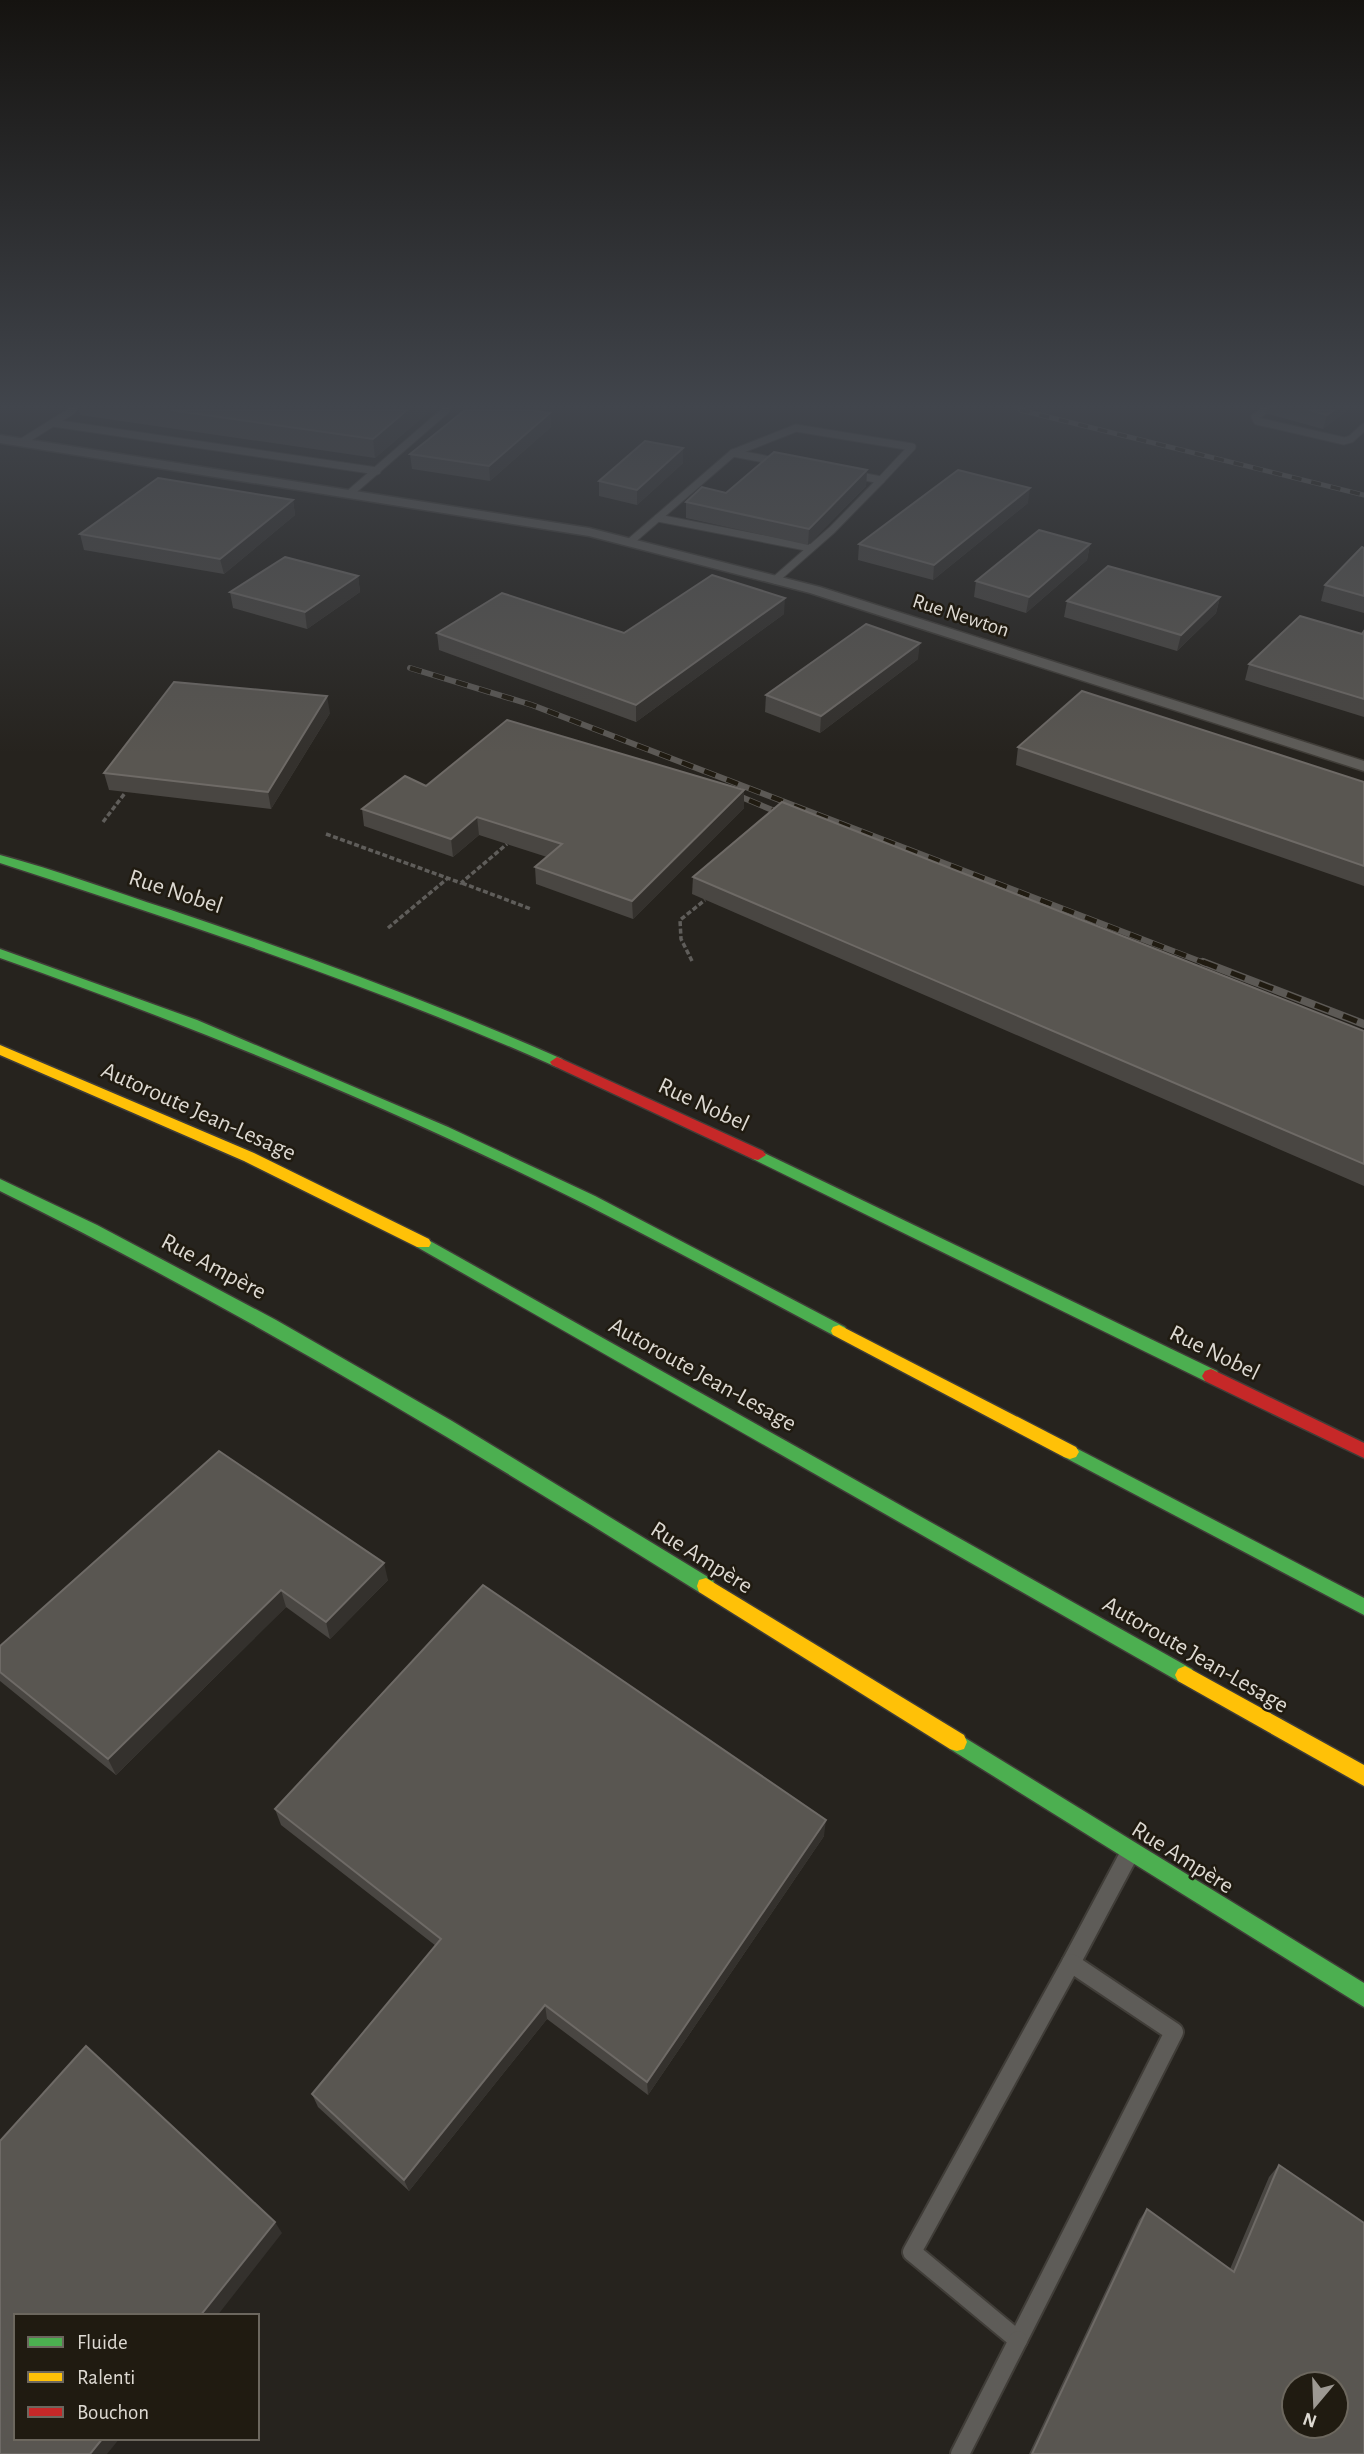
<svg xmlns="http://www.w3.org/2000/svg" width="1364" height="2454" font-family="'Alegreya Sans',sans-serif">
<style>
.lines{fill:none;stroke-linecap:round;stroke-linejoin:round}
.lane-far1-casing{stroke:#403d38;stroke-width:9}
.lane-casing{stroke:#403d38;stroke-width:22}
.street-casing{stroke:#403d38;stroke-width:3}
.fast-casing{stroke:#403d38;stroke-width:3}
.slow-casing{stroke:#403d38;stroke-width:3}
.jam-casing{stroke:#403d38;stroke-width:3}
.path{stroke:#5f5d5a;stroke-width:3.5;stroke-dasharray:5 2.5;stroke-linecap:butt}
.lane-far1{stroke:#5e5c58;stroke-width:7}
.lane{stroke:#5e5c58;stroke-width:18}
.street{fill:#5e5c58;fill-rule:evenodd}
.fast{fill:#4caf50;fill-rule:evenodd}
.slow{fill:#ffc107;fill-rule:evenodd}
.jam{fill:#c62828;fill-rule:evenodd}
.rail-far2-casing{stroke:#5c5955;stroke-width:5}
.rail-far1-casing{stroke:#5c5955;stroke-width:6}
.rail-casing{stroke:#5c5955;stroke-width:8}
.rail-far2{stroke:#201b11;stroke-width:3.5;stroke-dasharray:10;stroke-linecap:butt}
.rail-far1{stroke:#201b11;stroke-width:4.5;stroke-dasharray:12;stroke-linecap:butt}
.rail{stroke:#201b11;stroke-width:5;stroke-dasharray:15;stroke-linecap:butt}
.wall{fill:#494642}
.shaded-wall{fill:#34312d}
.building{fill:#595651;stroke:#6e6a66;stroke-width:2;fill-rule:evenodd}
.labels{text-anchor:middle;stroke-width:5;stroke-linejoin:round;paint-order:stroke}
.far-street-label{font-size:21px;fill:#ddd9d2;stroke:#201b11}
.street-label{font-size:24px;fill:#ddd9d2;stroke:#201b11}
</style>
<rect width="100%" height="100%" fill="#26231e"/>
<g class="lines">
<g class="lane-far1-casing">
<g id="lane-far1">
<polyline points="1265,410 1255,417 1257,421 1344,441 1351,439 1364,427"/>
<polyline points="53,423 377,471"/>
<polyline points="22,442 73,410"/>
<polyline points="733,453 780,462"/>
<polyline points="349,494 446,410"/>
<polyline points="658,518 811,548"/>
<polyline points="630,542 733,453 796,428 912,447 881,480"/>
<polyline points="775,580 832,530 881,480 850,474"/>
</g>
</g>
<g class="lane-casing">
<g id="lane">
<polyline points="1071,1963 1127,1858"/>
<polygon points="1071,1963 1174,2032 1018,2340 912,2252"/>
<polyline points="960,2454 1018,2340"/>
</g>
</g>
<g class="street-casing">
<polygon id="street" points="0,435 589,528 820,587 1364,761 1364,771 810,593 589,536 0,443"/>
</g>
<g class="fast-casing">
<g id="fast">
<path d="M 0,855 C 57,870 112,891 168,909 C 302,954 433,1002 562,1059 L 564,1062 L 557,1067 L 552,1065 C 372,985 187,924 0,863 Z"/>
<path d="M 0,949 L 197,1020 L 448,1127 L 595,1196 L 845,1327 L 847,1331 L 845,1335 L 833,1335 C 737,1284 641,1231 542,1183 C 366,1097 185,1023 0,958 Z"/>
<polygon points="758,1150 1217,1371 1220,1376 1217,1381 1205,1381 753,1159 750,1155 753,1151"/>
<path d="M 0,1179 L 97,1225 L 276,1320 L 452,1421 L 713,1580 L 715,1586 L 713,1592 L 706,1594 L 699,1592 C 471,1449 241,1310 0,1191 Z"/>
<polygon points="423,1237 1192,1669 1195,1675 1192,1681 1185,1684 1178,1681 417,1247 415,1243 417,1239"/>
<polygon points="1070,1445 1364,1598 1364,1615 1064,1457 1061,1452 1064,1447"/>
<polygon points="957,1733 1364,1983 1364,2007 950,1749 947,1742 950,1735"/>
</g>
</g>
<g class="slow-casing">
<g id="slow">
<polygon points="0,1045 254,1153 429,1239 431,1243 429,1247 417,1247 244,1161 0,1055"/>
<polygon points="839,1325 1076,1447 1079,1452 1076,1457 1070,1459 1064,1457 833,1335 831,1331 833,1327"/>
<polygon points="706,1578 964,1735 967,1742 964,1749 957,1751 950,1749 699,1592 697,1586 699,1580"/>
<polygon points="1185,1666 1364,1765 1364,1786 1178,1681 1175,1675 1178,1669"/>
</g>
</g>
<g class="jam-casing">
<g id="jam">
<polygon points="557,1057 763,1151 766,1155 758,1160 753,1159 552,1065 550,1062"/>
<polygon points="1211,1369 1364,1443 1364,1458 1205,1381 1202,1376 1205,1371"/>
</g>
</g>
<g class="path">
<polyline points="103,822 125,793"/>
<polyline points="326,834 461,883 507,844"/>
<polyline points="462,883 531,909"/>
<polyline points="388,928 448,878"/>
<polyline points="692,961 681,939 680,920 705,900"/>
</g>
<use href="#lane-far1" class="lane-far1"/>
<use href="#lane" class="lane"/>
<use href="#street" class="street"/>
<use href="#fast" class="fast"/>
<use href="#slow" class="slow"/>
<use href="#jam" class="jam"/>
<g class="rail-far2-casing">
<polyline id="rail-far2" points="1020,410 1364,495"/>
</g>
<g class="rail-far1-casing">
<g id="rail-far1">
<polyline points="410,668 532,705 1207,964"/>
<polyline points="727,791 789,817"/>
</g>
</g>
<g class="rail-casing">
<polyline id="rail" points="1203,962 1364,1024"/>
</g>
<use href="#rail-far2" class="rail-far2"/>
<use href="#rail-far1" class="rail-far1"/>
<use href="#rail" class="rail"/>
</g>
<g class="wall">
<polygon points="79,410 431,410 375,458 80,415"/>
<polygon points="1266,410 1348,410 1323,429 1265,413"/>
<polygon points="550,413 551,427 490,481 412,469 410,454"/>
<polygon points="683,463 637,505 599,496 599,481"/>
<polygon points="867,470 866,486 808,545 686,518 686,502 726,493"/>
<polygon points="293,500 295,515 224,574 84,550 80,534"/>
<polygon points="1028,503 933,580 858,560 859,544"/>
<polygon points="1090,544 1087,560 1026,613 974,597 976,581"/>
<polygon points="1364,548 1364,613 1321,601 1325,585"/>
<polygon points="358,576 360,592 307,629 233,608 230,592"/>
<polygon points="1220,597 1216,613 1177,651 1064,617 1067,601"/>
<polygon points="784,614 636,722 439,650 437,633 624,633"/>
<polygon points="1364,631 1364,717 1245,680 1249,664 1362,634"/>
<polygon points="918,659 820,733 765,712 766,695"/>
<polygon points="330,713 271,809 109,790 104,773"/>
<polygon points="1018,747 1364,782 1364,886 1016,765"/>
<polygon points="426,786 744,790 744,808 633,919 536,884 535,867 547,857 479,835 453,857 364,826 362,809"/>
<polygon points="693,877 1364,1031 1364,1186 692,894"/>
<polygon points="219,1451 388,1580 330,1639 286,1607 116,1775 0,1681 0,1646"/>
<polygon points="275,1809 824,1836 648,2095 547,2019 409,2191 318,2107 312,2094 436,1946 281,1825"/>
<polygon points="1279,2165 1364,2454 1029,2454 1139,2220 1147,2209 1230,2269 1269,2177"/>
</g>
<g class="shaded-wall">
<polygon points="407,410 431,410 375,458 373,439"/>
<polygon points="1334,410 1348,410 1323,429 1327,415"/>
<polygon points="550,413 551,427 490,481 489,466"/>
<polygon points="683,448 683,463 637,505 637,490"/>
<polygon points="867,470 866,486 808,545 809,529"/>
<polygon points="1030,488 1028,503 933,580 934,565"/>
<polygon points="293,500 295,515 224,574 220,559"/>
<polygon points="1090,544 1087,560 1026,613 1029,597"/>
<polygon points="358,576 360,592 307,629 305,612"/>
<polygon points="1220,597 1216,613 1177,651 1181,635"/>
<polygon points="785,598 784,614 636,722 636,705"/>
<polygon points="920,643 918,659 820,733 821,716"/>
<polygon points="327,696 330,713 271,809 268,792"/>
<polygon points="744,790 744,808 633,919 632,901"/>
<polygon points="477,817 479,835 453,857 451,839"/>
<polygon points="384,1563 388,1580 330,1639 326,1622"/>
<polygon points="281,1590 286,1607 116,1775 108,1759"/>
<polygon points="826,1820 824,1836 648,2095 647,2082"/>
<polygon points="545,2005 547,2019 409,2191 404,2180"/>
<polygon points="275,2222 282,2233 217,2316 200,2316"/>
<polygon points="103,2438 120,2438 107,2454 90,2454"/>
</g>
<g class="building">
<polygon points="170,410 407,410 373,439"/>
<polygon points="465,410 530,410 550,413 489,466 410,454"/>
<polygon points="1309,410 1334,410 1327,415"/>
<polygon points="645,441 683,448 637,490 599,481"/>
<polygon points="774,452 867,470 809,529 686,502 702,487 726,493"/>
<polygon points="958,470 1030,488 934,565 859,544"/>
<polygon points="158,478 293,500 220,559 80,534"/>
<polygon points="1039,530 1090,544 1029,597 976,581"/>
<polygon points="1362,547 1364,548 1364,596 1325,585"/>
<polygon points="285,557 358,576 305,612 230,592"/>
<polygon points="1108,566 1220,597 1181,635 1067,601"/>
<polygon points="712,575 785,598 636,705 437,633 502,593 624,633"/>
<polygon points="1300,616 1362,634 1364,631 1364,699 1249,664"/>
<polygon points="866,624 920,643 821,716 766,695"/>
<polygon points="174,682 327,696 268,792 104,773"/>
<polygon points="1082,691 1364,782 1364,866 1018,747"/>
<polygon points="507,720 744,790 632,901 535,867 562,844 477,817 451,839 362,809 405,776 426,786"/>
<polygon points="782,802 1364,1031 1364,1164 693,877"/>
<polygon points="219,1451 384,1563 326,1622 281,1590 108,1759 0,1672 0,1646"/>
<polygon points="483,1585 826,1820 647,2082 545,2005 404,2180 312,2094 441,1939 275,1809"/>
<polygon points="86,2046 275,2222 200,2316 16,2316 16,2438 103,2438 90,2454 0,2454 0,2141"/>
<path d="M 1279,2165 L 1364,2223 L 1364,2454 L 1032,2454 L 1147,2209 L 1234,2272 ZM 1294,2384 L 1336,2384 L 1336,2426 L 1294,2426 Z"/>
</g>
<linearGradient id="sky" x2="0" y2="1"><stop stop-color="#151310"/><stop offset="0.54" stop-color="#41454c"/><stop offset="1" stop-color="#41454c" stop-opacity="0"/></linearGradient>
<rect width="1364" height="753" fill="url(#sky)"/>
<g class="labels">
<g class="far-street-label">
<text transform="translate(961 615) rotate(18)" y="7">Rue Newton</text>
</g>
<g class="street-label">
<text transform="translate(176 891) rotate(18)" y="8">Rue Nobel</text>
<text transform="translate(704 1104) rotate(25)" y="8">Rue Nobel</text>
<text transform="translate(199 1111) rotate(24)" y="8">Autoroute Jean-Lesage</text>
<text transform="translate(214 1266) rotate(28)" y="8">Rue Ampère</text>
<text transform="translate(1215 1352) rotate(26)" y="8">Rue Nobel</text>
<text transform="translate(703 1374) rotate(29)" y="8">Autoroute Jean-Lesage</text>
<text transform="translate(702 1557) rotate(32)" y="8">Rue Ampère</text>
<text transform="translate(1196 1654) rotate(30)" y="8">Autoroute Jean-Lesage</text>
<text transform="translate(1183 1857) rotate(32)" y="8">Rue Ampère</text>
</g>
</g>
<rect x="14" y="2314" width="245" height="126" fill="#201b11" stroke="#6c675e" stroke-width="2"/>
<rect x="28" y="2337" width="35" height="10" fill="#4caf50" stroke="#6c675e" stroke-width="2"/>
<text x="77" y="2349" font-size="21" fill="#ddd9d2">Fluide</text>
<rect x="28" y="2372" width="35" height="10" fill="#ffc107" stroke="#6c675e" stroke-width="2"/>
<text x="77" y="2384" font-size="21" fill="#ddd9d2">Ralenti</text>
<rect x="28" y="2407" width="35" height="10" fill="#c62828" stroke="#6c675e" stroke-width="2"/>
<text x="77" y="2419" font-size="21" fill="#ddd9d2">Bouchon</text>
<g transform="translate(1315 2405) rotate(199)"><circle r="33" fill="#201b11" stroke="#6c675e" stroke-width="2"/>
<path d="M0-5L12 26L0 18L-12 26Z" fill="#9d9993"/>
<text y="-10" font-size="19" font-weight="bold" text-anchor="middle" fill="#ddd9d2">N</text>
</g>
</svg>
